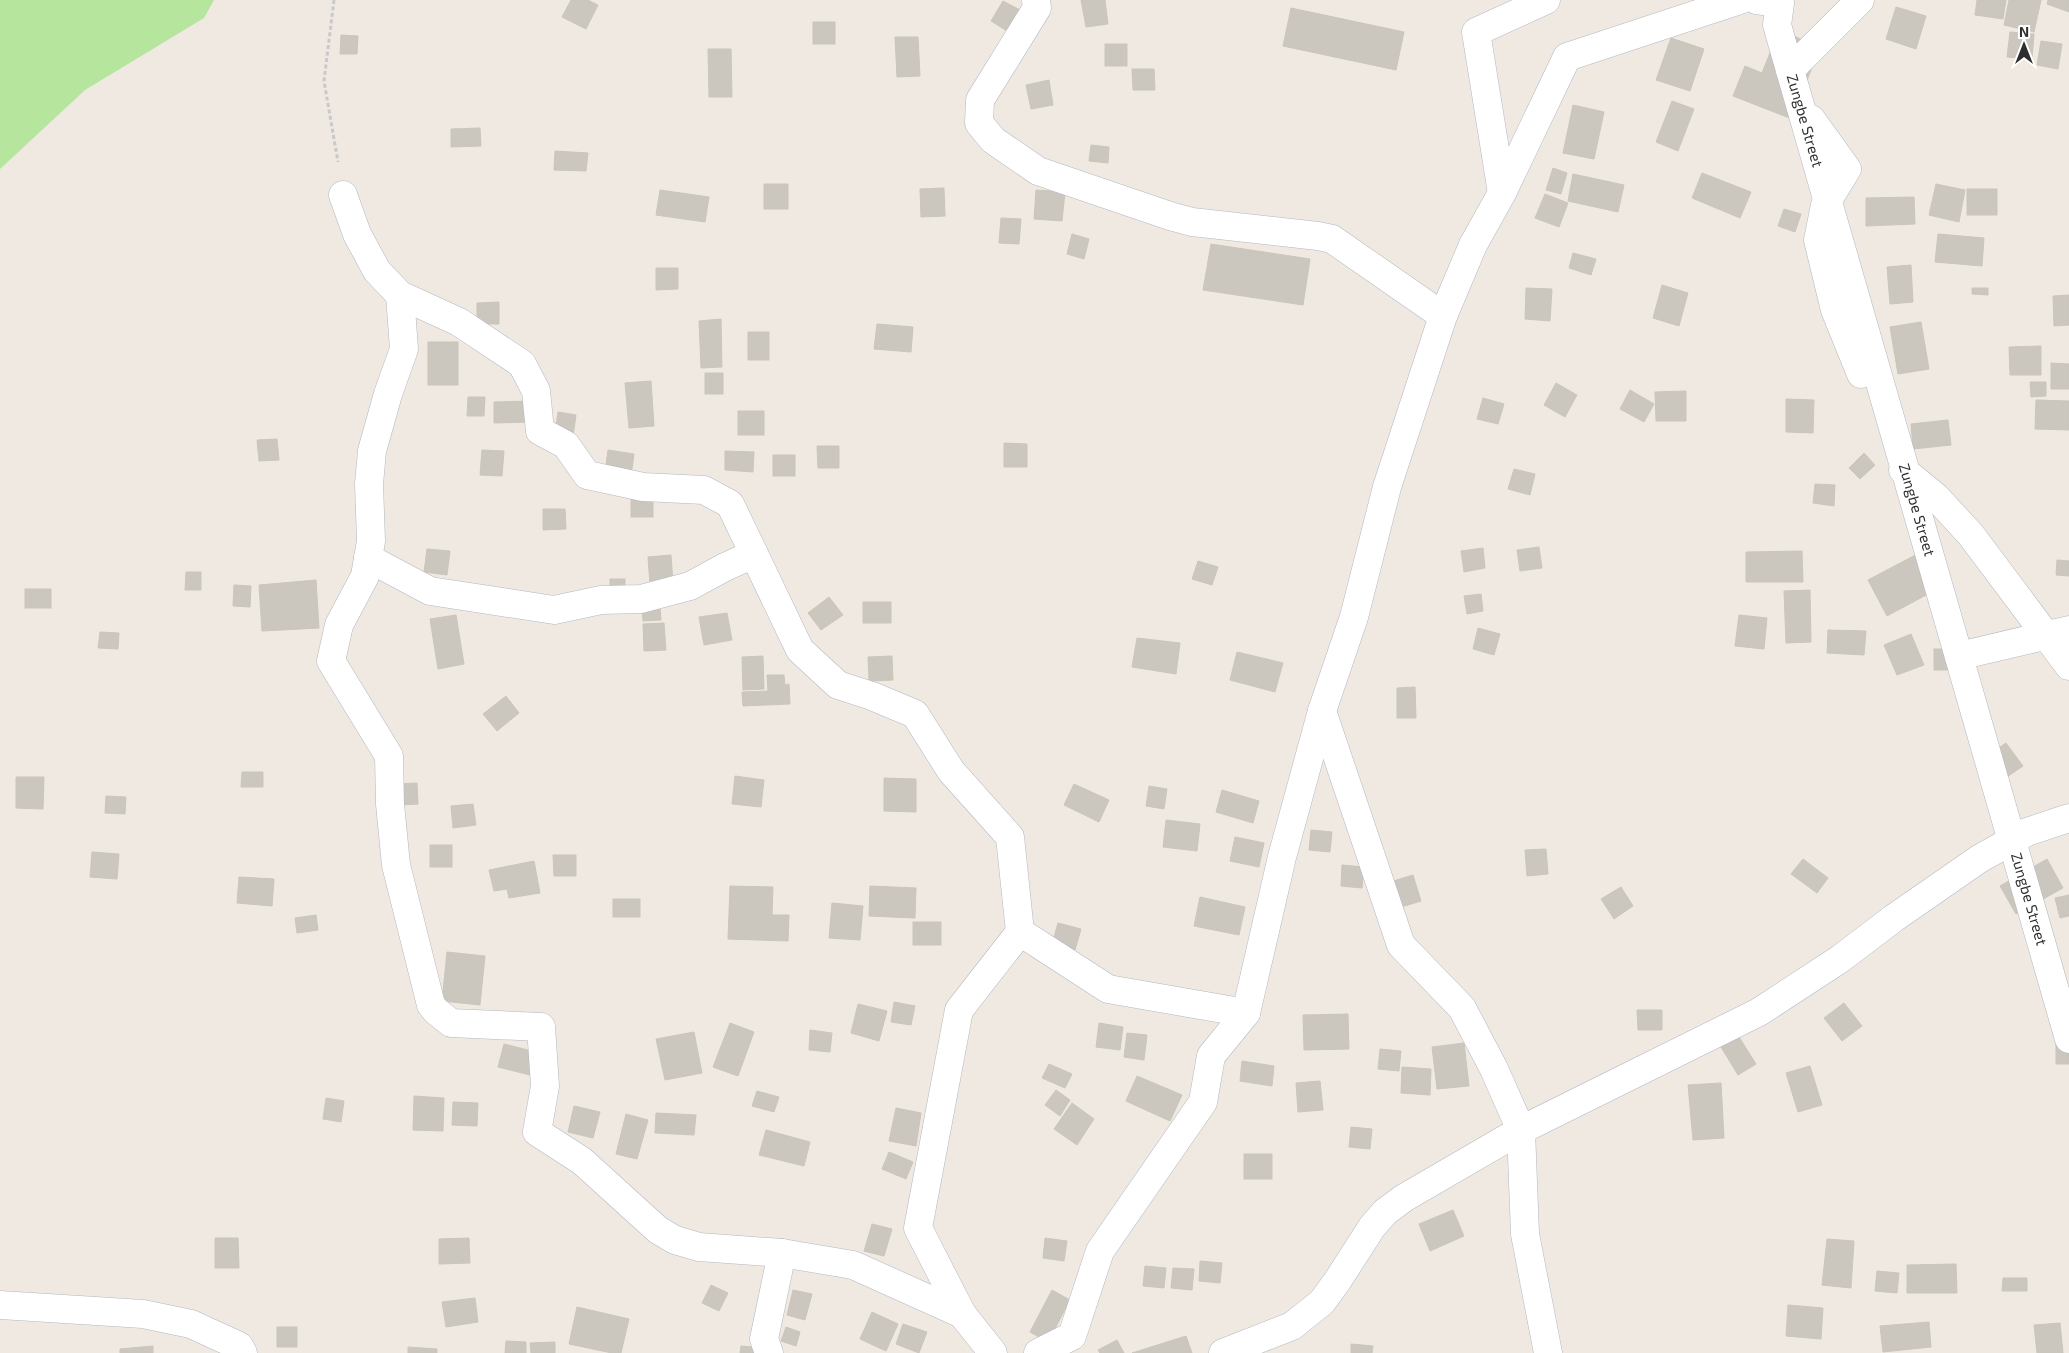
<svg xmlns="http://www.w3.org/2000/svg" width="2069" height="1353" font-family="'Exo 2',sans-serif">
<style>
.green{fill:#b6e59e}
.building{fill:#cbc7bf;stroke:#cbc5ba}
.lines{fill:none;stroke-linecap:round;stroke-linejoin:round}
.street-casing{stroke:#b4b7c1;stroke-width:29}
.path{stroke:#c9c9c9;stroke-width:3;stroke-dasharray:4 2.5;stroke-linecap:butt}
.street{stroke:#fff;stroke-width:28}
.labels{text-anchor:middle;stroke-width:4.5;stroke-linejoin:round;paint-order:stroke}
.street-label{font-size:15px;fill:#2e2e2e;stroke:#fff}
</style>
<rect width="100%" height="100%" fill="#efe9e1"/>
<polygon class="green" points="0,0 214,0 204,18 85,90 0,169"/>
<g class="building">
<polygon points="571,0 588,0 598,5 586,29 562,17"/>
<polygon points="1081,0 1105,0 1108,24 1086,27"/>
<polygon points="1977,0 2006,0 2003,19 1975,15"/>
<polygon points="2009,0 2041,0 2034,32 2004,25"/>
<polygon points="2048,0 2069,0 2069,12 2047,4"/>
<polygon points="1003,1 1020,10 1007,31 991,21"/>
<polygon points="1896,7 1926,16 1916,49 1886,39"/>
<polygon points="1291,8 1404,32 1396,70 1283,46"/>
<rect x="813" y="22" width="22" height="22"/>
<polygon points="1779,30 1820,47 1792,119 1733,96 1745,66 1762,73"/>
<polygon points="2010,32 2034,34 2032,59 2007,57"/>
<polygon points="341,35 358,36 357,54 340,54"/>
<polygon points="895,37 918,37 920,76 897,77"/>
<polygon points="1671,38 1704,49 1690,91 1656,80"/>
<polygon points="2041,41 2062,44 2058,69 2037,65"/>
<rect x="1105" y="44" width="22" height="22"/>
<polygon points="708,49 731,49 732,97 709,97"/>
<polygon points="1132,69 1154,69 1155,90 1133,90"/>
<polygon points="1049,80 1053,105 1031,109 1026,85"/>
<polygon points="1672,101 1694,109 1678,151 1656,142"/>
<polygon points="1573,105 1604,112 1594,159 1563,153"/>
<polygon points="480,128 481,146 451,147 451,129"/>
<polygon points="1091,145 1109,147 1108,163 1089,161"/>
<polygon points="555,151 588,153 586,171 554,170"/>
<polygon points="1553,168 1567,173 1561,194 1546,190"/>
<polygon points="1702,173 1751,192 1740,218 1692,198"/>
<polygon points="1573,174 1624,185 1618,212 1568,201"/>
<rect x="764" y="184" width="24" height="25"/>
<polygon points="1936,184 1965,190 1959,222 1929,215"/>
<polygon points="944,188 945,216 921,217 920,189"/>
<rect x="1967" y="189" width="30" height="26"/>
<polygon points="660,190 709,197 705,222 656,215"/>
<polygon points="1036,190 1065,192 1062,221 1034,219"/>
<polygon points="1545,194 1568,203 1559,227 1535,218"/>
<polygon points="1914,197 1915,224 1866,226 1866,198"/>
<polygon points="1784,209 1801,214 1795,232 1778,226"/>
<polygon points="1001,218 1021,219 1019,244 999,243"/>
<polygon points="1072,234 1089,239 1084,259 1067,254"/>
<polygon points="1938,234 1984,238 1982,266 1935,262"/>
<polygon points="1211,244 1310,259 1303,305 1203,290"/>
<polygon points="1573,253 1596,259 1591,275 1569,268"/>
<polygon points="1911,265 1913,302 1890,304 1887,267"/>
<polygon points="656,268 678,268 678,289 656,290"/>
<polygon points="1662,285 1688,293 1679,326 1653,318"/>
<polygon points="1526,288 1552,289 1550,321 1525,319"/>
<polygon points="1972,288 1988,288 1988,295 1972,294"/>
<polygon points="2069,295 2069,325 2054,326 2053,296"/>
<polygon points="499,302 499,324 477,324 477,303"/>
<polygon points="721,319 722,367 701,368 699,321"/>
<polygon points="1921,322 1929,369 1898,374 1890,327"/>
<polygon points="877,324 913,327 911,352 874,349"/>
<rect x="748" y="332" width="21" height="28"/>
<rect x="428" y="342" width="30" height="43"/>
<polygon points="2041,346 2041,375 2010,375 2009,347"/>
<polygon points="2051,363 2069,364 2069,389 2051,389"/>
<rect x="705" y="373" width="18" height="21"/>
<polygon points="651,381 654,426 629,428 625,383"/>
<polygon points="2030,382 2046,382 2046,396 2031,397"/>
<polygon points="1556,383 1577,395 1565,417 1544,405"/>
<polygon points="1630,390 1654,404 1644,422 1620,409"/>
<polygon points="1686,391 1686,421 1656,421 1655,392"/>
<polygon points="468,397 485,397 484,416 467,416"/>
<polygon points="1483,398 1504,404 1498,424 1477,419"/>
<polygon points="1786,399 1814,400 1813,433 1786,432"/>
<polygon points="2036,400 2069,401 2069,430 2035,429"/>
<polygon points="533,401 533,422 494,423 494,402"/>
<rect x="738" y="411" width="26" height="24"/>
<polygon points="558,412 576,415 573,436 555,433"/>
<polygon points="1948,420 1951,445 1913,449 1911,424"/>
<polygon points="277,439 279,460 259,461 257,440"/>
<polygon points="1004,443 1027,444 1027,467 1004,467"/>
<polygon points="817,446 839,446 839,468 818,468"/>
<polygon points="482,450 504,451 502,476 480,475"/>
<polygon points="608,450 634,454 631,476 605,473"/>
<polygon points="725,451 754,452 753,472 725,470"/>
<polygon points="1864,453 1875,465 1860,479 1849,468"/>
<rect x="773" y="455" width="22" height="21"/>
<polygon points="1514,469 1535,474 1530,495 1508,489"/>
<polygon points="1815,484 1835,485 1834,506 1813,503"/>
<rect x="631" y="496" width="22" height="21"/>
<polygon points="543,509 565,509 566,529 543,530"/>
<polygon points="1539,547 1542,568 1520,571 1517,550"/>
<polygon points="1483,548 1485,568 1464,572 1461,551"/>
<polygon points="427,549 450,551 447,575 424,572"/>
<polygon points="1802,551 1803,582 1746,582 1746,552"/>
<polygon points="1923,551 1941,587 1887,616 1868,580"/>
<polygon points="671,555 673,584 650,585 648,557"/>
<polygon points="2057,560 2069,561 2069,576 2056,575"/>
<polygon points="1198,561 1218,567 1212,585 1192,579"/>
<polygon points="186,572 201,572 201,590 185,590"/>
<rect x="610" y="579" width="15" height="15"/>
<polygon points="316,580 319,628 262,631 259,585"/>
<polygon points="234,585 251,586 250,607 233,606"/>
<rect x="25" y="589" width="26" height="19"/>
<polygon points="1810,590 1811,642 1786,643 1784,591"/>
<polygon points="1481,594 1483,611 1467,614 1464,596"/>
<polygon points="829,597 843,615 821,630 808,613"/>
<rect x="863" y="602" width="28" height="21"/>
<polygon points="660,606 661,620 643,621 642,607"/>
<polygon points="727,613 732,640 704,645 699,617"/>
<polygon points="456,615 464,664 438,669 430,619"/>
<polygon points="1739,615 1767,618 1764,649 1735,646"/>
<polygon points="664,623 666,650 644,651 643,624"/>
<polygon points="1478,628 1500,634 1494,655 1473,649"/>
<polygon points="1828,630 1866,631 1864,655 1827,653"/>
<polygon points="100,632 119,633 118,649 98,648"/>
<polygon points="1911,634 1924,665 1897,675 1884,645"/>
<polygon points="1137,638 1180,643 1176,674 1132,667"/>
<rect x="1934" y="649" width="24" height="21"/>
<polygon points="1237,652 1283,663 1275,692 1230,680"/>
<polygon points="763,656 764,689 743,690 742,657"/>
<polygon points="892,656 893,680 869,681 868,657"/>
<polygon points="767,675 784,675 785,685 789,684 790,704 743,706 742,692 768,691"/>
<polygon points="1415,687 1416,718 1397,718 1397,688"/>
<polygon points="506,696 519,713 497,731 483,714"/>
<polygon points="2006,743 2023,766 2001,781 1984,758"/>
<polygon points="242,772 263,772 263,787 241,787"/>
<polygon points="735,776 764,780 761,807 732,804"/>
<polygon points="16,777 44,777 43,809 16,808"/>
<polygon points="884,778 916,779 916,812 884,811"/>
<polygon points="417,783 418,804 400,805 399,784"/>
<polygon points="1074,784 1109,800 1099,822 1064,805"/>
<polygon points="1149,786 1167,789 1164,809 1146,806"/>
<polygon points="1222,790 1259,801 1253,823 1216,812"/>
<polygon points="106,796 126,797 125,814 105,813"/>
<polygon points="473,804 476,825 453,828 451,806"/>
<polygon points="1166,820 1200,824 1197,851 1163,847"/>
<polygon points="1311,830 1332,832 1330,852 1309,850"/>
<polygon points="1235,837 1264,843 1259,867 1230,861"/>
<rect x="430" y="845" width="22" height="22"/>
<polygon points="1546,849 1548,874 1527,876 1525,850"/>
<polygon points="92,852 119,854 117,879 90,877"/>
<polygon points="553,855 576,855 576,876 554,876"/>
<polygon points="1803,859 1828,878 1817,893 1791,874"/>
<polygon points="2047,859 2063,888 2016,914 2000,886"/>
<polygon points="534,861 540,893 509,898 507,889 494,891 489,870"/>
<polygon points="1342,865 1364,867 1362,888 1341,886"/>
<polygon points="1413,875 1421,901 1398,908 1390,882"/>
<polygon points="239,877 274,879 272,906 237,903"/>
<polygon points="730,886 773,887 772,915 789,915 788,941 728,939"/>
<polygon points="870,886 916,888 915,918 869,916"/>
<polygon points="1621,887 1633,906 1614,919 1601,899"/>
<polygon points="2069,895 2069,916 2060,918 2055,898"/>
<polygon points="1200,897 1245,907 1239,935 1194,926"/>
<rect x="613" y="899" width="27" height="18"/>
<polygon points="832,903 863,906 860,940 829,938"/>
<polygon points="316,915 318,930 297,933 295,918"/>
<rect x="913" y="922" width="28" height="23"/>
<polygon points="1058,923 1081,929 1075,950 1052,944"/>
<polygon points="447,952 485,956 480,1005 442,1001"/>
<polygon points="894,1002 915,1006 911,1025 891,1022"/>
<polygon points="1844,1003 1862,1026 1842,1041 1824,1018"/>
<polygon points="858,1004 887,1011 879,1041 851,1033"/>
<polygon points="1637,1010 1662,1010 1662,1030 1638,1030"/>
<polygon points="1348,1014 1349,1049 1304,1050 1303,1015"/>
<polygon points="730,1023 754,1032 738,1076 713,1067"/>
<polygon points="1099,1023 1123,1027 1120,1050 1096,1047"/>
<polygon points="810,1030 832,1033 830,1052 809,1050"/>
<polygon points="694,1032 702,1073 665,1080 656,1039"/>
<polygon points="1127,1033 1147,1035 1144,1060 1124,1057"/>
<polygon points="1739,1037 1756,1064 1738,1075 1721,1047"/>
<polygon points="2069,1037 2069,1064 2056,1064 2056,1038"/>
<polygon points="1464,1043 1469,1086 1437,1089 1432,1047"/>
<polygon points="504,1044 536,1052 530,1075 498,1067"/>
<polygon points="1380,1049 1401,1051 1399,1071 1378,1069"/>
<polygon points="1242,1061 1274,1066 1272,1086 1240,1081"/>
<polygon points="1049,1064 1072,1074 1065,1088 1042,1078"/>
<polygon points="1810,1066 1822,1105 1798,1112 1786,1073"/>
<polygon points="1402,1067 1431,1069 1430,1095 1401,1093"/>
<polygon points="1137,1076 1182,1095 1170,1121 1126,1101"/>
<polygon points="1320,1081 1323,1110 1298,1112 1296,1083"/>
<polygon points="1721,1083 1724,1138 1693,1140 1688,1085"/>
<polygon points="1056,1090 1070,1100 1060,1116 1045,1105"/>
<polygon points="757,1091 779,1097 774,1112 752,1106"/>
<polygon points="414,1096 444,1098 443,1131 413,1130"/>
<polygon points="326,1098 344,1101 341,1122 323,1119"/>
<polygon points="453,1102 478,1103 477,1126 452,1125"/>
<polygon points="1072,1103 1094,1119 1077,1145 1054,1129"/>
<polygon points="574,1106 600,1112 593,1138 568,1132"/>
<polygon points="896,1108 921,1113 916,1146 889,1141"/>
<polygon points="656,1113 696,1115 694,1135 655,1133"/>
<polygon points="626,1114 648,1120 637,1159 616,1154"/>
<polygon points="1351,1127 1372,1129 1370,1149 1349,1147"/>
<polygon points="766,1130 810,1142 804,1166 759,1155"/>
<polygon points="889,1152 913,1162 906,1179 882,1169"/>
<rect x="1244" y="1154" width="28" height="25"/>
<polygon points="1453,1210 1464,1236 1430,1251 1419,1224"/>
<polygon points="872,1224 892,1229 884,1256 864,1251"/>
<polygon points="215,1238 238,1238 239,1268 215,1268"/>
<polygon points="469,1238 470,1263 439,1264 439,1239"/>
<polygon points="1045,1238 1067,1241 1064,1261 1043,1258"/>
<polygon points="1827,1239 1854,1241 1851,1288 1822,1285"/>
<polygon points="1200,1261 1222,1263 1220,1283 1199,1281"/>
<polygon points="1956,1264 1957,1293 1907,1293 1907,1265"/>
<polygon points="1145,1266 1166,1268 1164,1288 1143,1286"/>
<polygon points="1173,1268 1194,1269 1192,1290 1171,1288"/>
<polygon points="1877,1271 1899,1273 1897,1293 1875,1291"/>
<polygon points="2003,1278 2027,1278 2027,1291 2002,1291"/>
<polygon points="711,1285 728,1293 719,1311 702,1303"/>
<polygon points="793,1290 812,1294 805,1320 787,1315"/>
<polygon points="1052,1290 1070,1300 1048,1342 1030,1332"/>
<polygon points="475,1298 478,1322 446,1327 442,1302"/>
<polygon points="1788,1305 1823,1308 1821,1339 1786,1336"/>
<polygon points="577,1307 629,1319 621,1353 612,1353 569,1344"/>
<polygon points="872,1312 898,1324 886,1351 860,1339"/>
<polygon points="1929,1322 1931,1347 1883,1352 1880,1326"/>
<polygon points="2060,1323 2063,1353 2037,1353 2034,1325"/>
<polygon points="903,1324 927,1332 919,1353 896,1344"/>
<rect x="277" y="1327" width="20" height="20"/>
<polygon points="786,1327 800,1332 796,1346 781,1341"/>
<polygon points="1186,1336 1192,1353 1132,1353"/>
<polygon points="1117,1340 1124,1353 1100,1353 1098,1350"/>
<polygon points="506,1341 526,1342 526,1353 505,1353"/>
<polygon points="555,1342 555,1353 531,1353 530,1343"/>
<polygon points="1351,1344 1373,1346 1372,1353 1351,1353"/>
<polygon points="153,1346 153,1353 120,1353 120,1349"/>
<polygon points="741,1346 763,1348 763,1353 740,1353"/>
<polygon points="408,1347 437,1349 437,1353 408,1353"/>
</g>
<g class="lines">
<g class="street-casing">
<g id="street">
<polyline points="1036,0 1037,8 980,100 979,123 993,140 1038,171 1170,216 1192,222 1318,236 1332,239 1443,316"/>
<path id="s1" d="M 1756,0 L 1780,3 L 1777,25 L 2069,1039"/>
<polyline points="1790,70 1860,0"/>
<polyline points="1811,119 1847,169 1825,205 1818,240 1835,310 1861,374"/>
<polyline points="1502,193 1476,32 1546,0"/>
<polyline points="343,195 357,234 377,271 400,295 459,322 522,364 536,391 540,431 566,445 587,475 643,487 704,490 730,504 800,650 838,685 872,696 915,714 951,771 1010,837 1020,932 1108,989 1246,1013"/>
<polyline points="400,295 404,349 388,394 372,451 369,484 371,541 365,576 339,625 331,661 389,756 390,804 396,865 431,1005 436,1011 451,1023 541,1027 545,1086 537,1132 582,1161 658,1230 675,1240 699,1247 782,1253 853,1265 962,1314 993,1353"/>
<polyline points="1903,470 1936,497 1971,535 2069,666"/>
<polyline points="368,558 430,591 554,610 601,600 641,599 690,586 725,567 754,554"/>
<polyline points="1959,656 2069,630"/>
<polyline points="1322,711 1401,945 1462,1008 1494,1069 1521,1130 1525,1234 1548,1353"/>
<polyline points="0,1305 143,1314 191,1324 239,1346 243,1353"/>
<polyline points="962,1314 918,1228 959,1010 1020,932"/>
<polyline points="769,1353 764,1339 782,1253"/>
<polyline points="1038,1353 1072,1336 1100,1251 1203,1102 1211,1056 1246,1013 1282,857 1322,711 1354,617 1387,487 1443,316 1473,245 1502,193 1567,57 1740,0"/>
<polyline points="1223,1353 1292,1326 1322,1302 1338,1280 1372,1227 1385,1212 1404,1198 1521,1130 1759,1012 1840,959 1894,918 1979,859 2027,832 2069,818"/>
</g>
</g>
<polyline class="path" points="334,0 324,81 338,162"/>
<use href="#street" class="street"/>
</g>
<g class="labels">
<g class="street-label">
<text dy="5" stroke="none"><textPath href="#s1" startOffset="146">Zungbe Street</textPath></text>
<text dy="5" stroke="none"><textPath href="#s1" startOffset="551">Zungbe Street</textPath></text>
<text dy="5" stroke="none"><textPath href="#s1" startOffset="956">Zungbe Street</textPath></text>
</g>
</g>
<g transform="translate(2024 45)" stroke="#ffffff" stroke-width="4" paint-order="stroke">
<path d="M0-4L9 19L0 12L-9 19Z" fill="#2e2e2e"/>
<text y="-8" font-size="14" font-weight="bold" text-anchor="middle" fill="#2e2e2e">N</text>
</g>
</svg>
